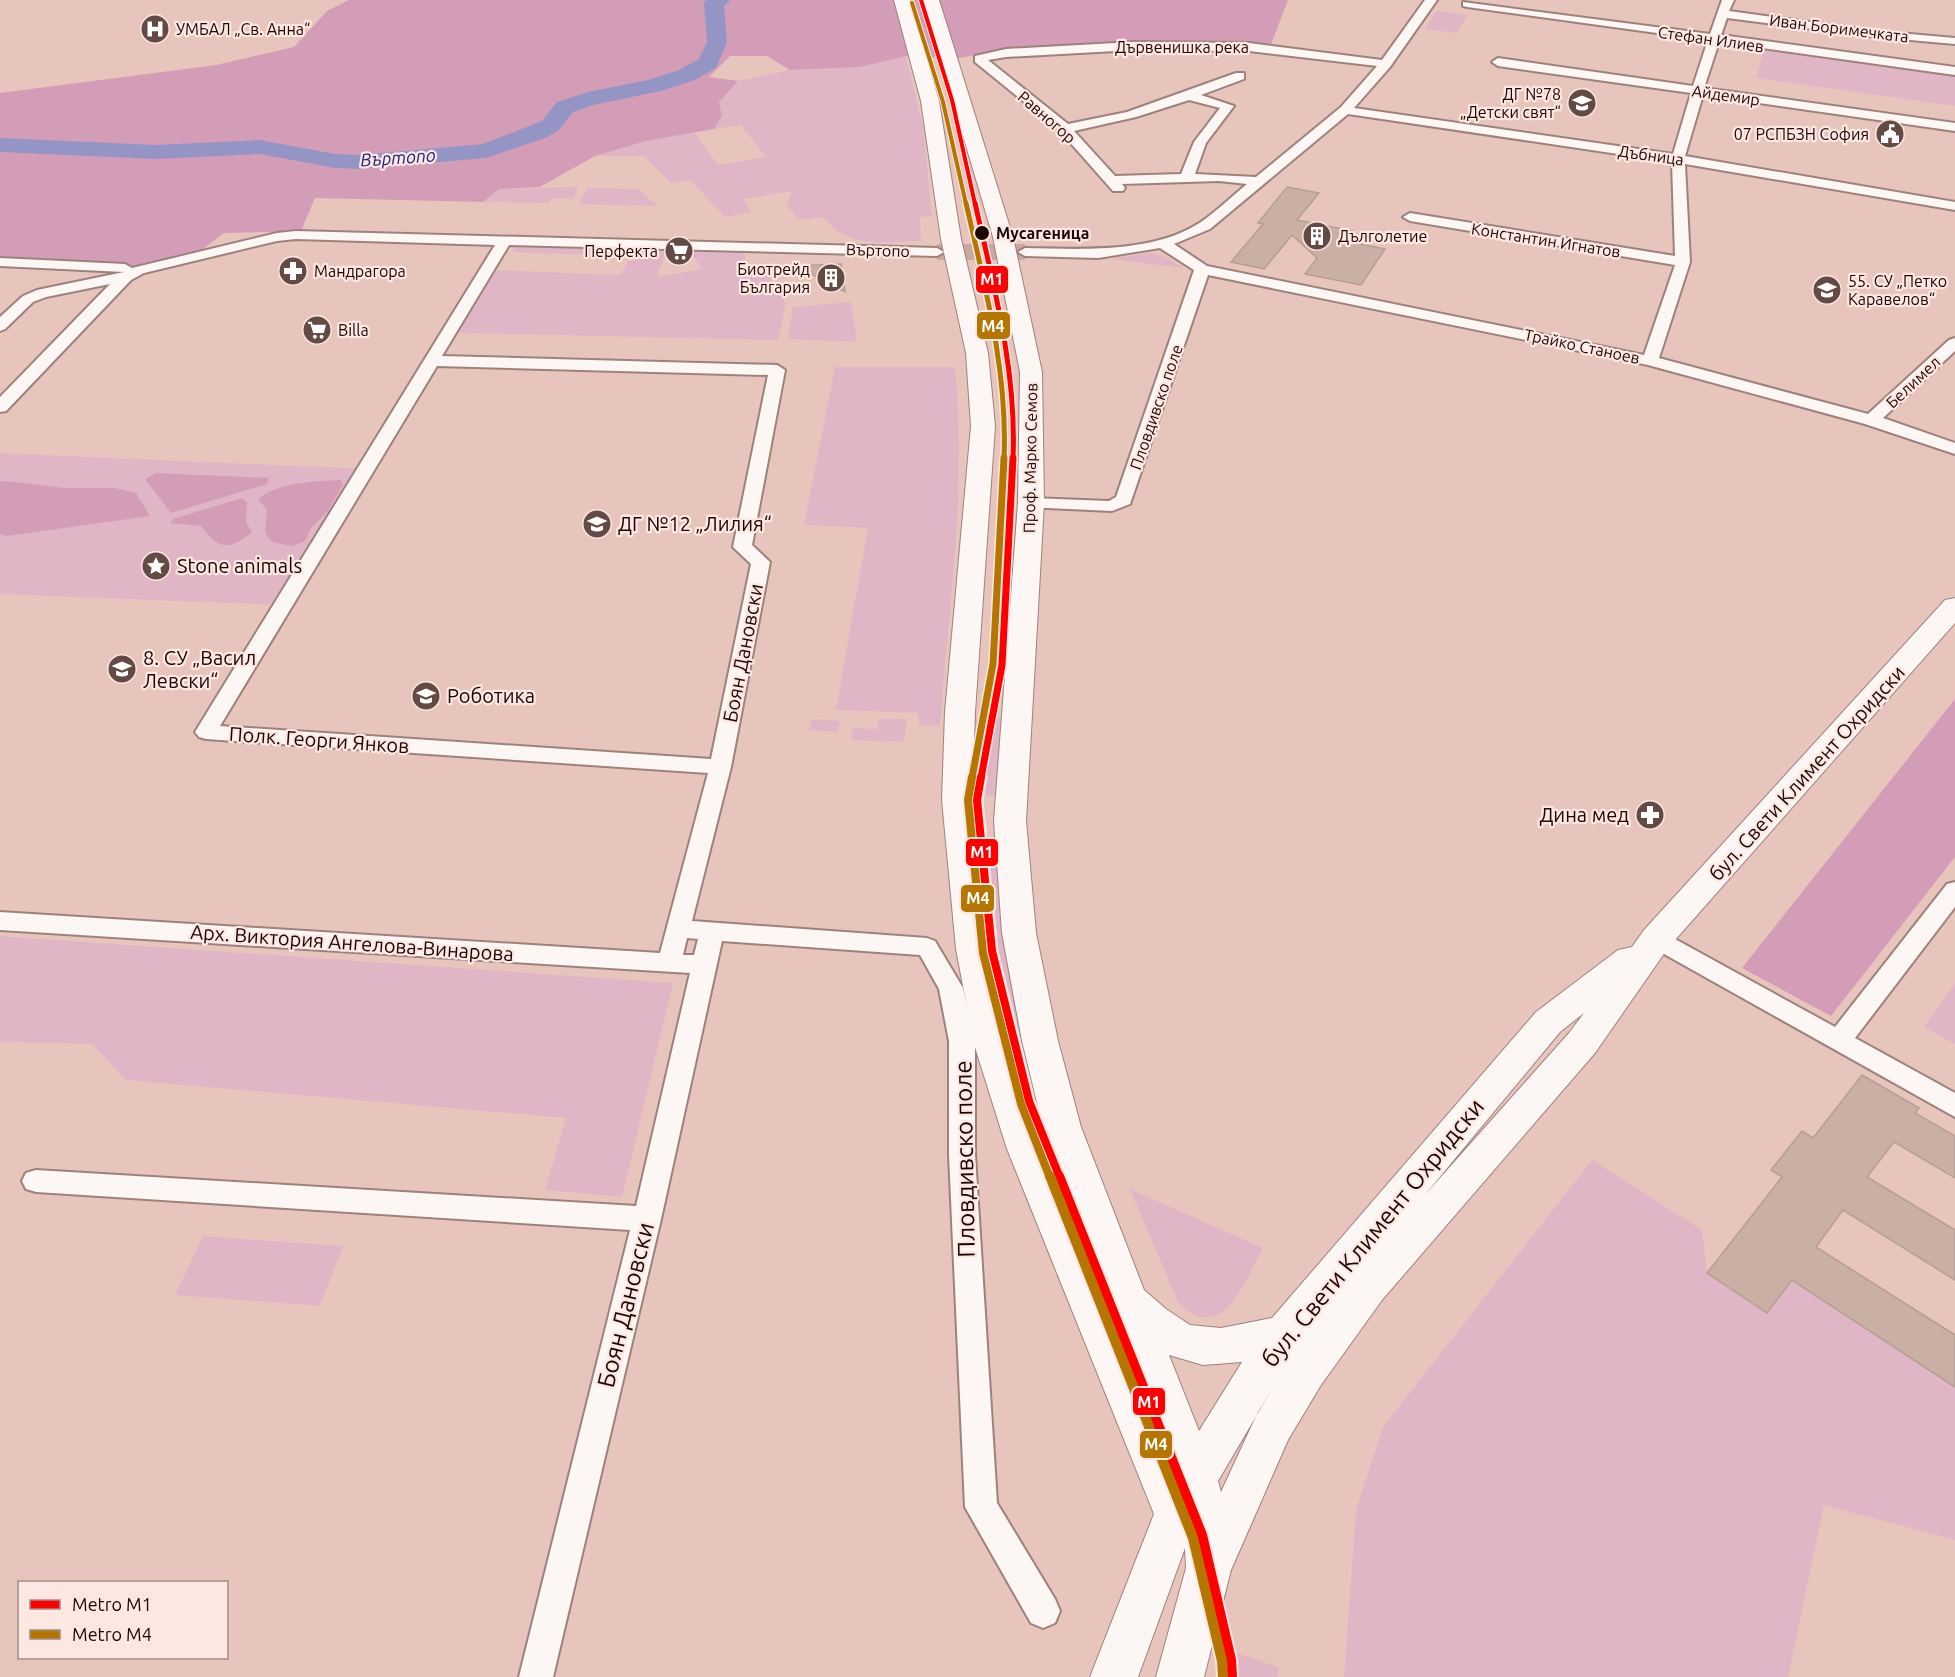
<svg xmlns="http://www.w3.org/2000/svg" width="1955" height="1677" font-family="Ubuntu,sans-serif">
<style>
.green{fill:#e0b6c6}
.forest{fill:#d39db7}
.lines{fill:none;stroke-linecap:round;stroke-linejoin:round}
.river{fill:#9595c5;fill-rule:evenodd}
.building{fill:#c9afa4;stroke:#b79e94;stroke-width:1.5}
.street-tunnel{stroke:#c9a8a0;stroke-width:16;stroke-dasharray:16 8;stroke-linecap:butt}
.street-casing{stroke:#9d827c;stroke-width:4}
.secondary-casing{stroke:#9d827c;stroke-width:2}
.street{fill:#fcf6f5;fill-rule:evenodd}
.secondary{fill:#fcf6f5;fill-rule:evenodd}
.metro-1-far4-casing{stroke:#fce7e2;stroke-width:6}
.metro-1-far3-casing{stroke:#fce7e2;stroke-width:8}
.metro-1-far2-casing{stroke:#fce7e2;stroke-width:10}
.metro-1-far1-casing{stroke:#fce7e2;stroke-width:13}
.metro-1-casing{stroke:#fce7e2;stroke-width:14}
.metro-2-far4-casing{stroke:#fce7e2;stroke-width:6}
.metro-2-far3-casing{stroke:#fce7e2;stroke-width:8}
.metro-2-far2-casing{stroke:#fce7e2;stroke-width:10}
.metro-2-far1-casing{stroke:#fce7e2;stroke-width:13}
.metro-2-casing{stroke:#fce7e2;stroke-width:14}
.metro-1-far4{stroke:#f00;stroke-width:4}
.metro-1-far3{stroke:#f00;stroke-width:5}
.metro-1-far2{stroke:#f00;stroke-width:7}
.metro-1-far1{stroke:#f00;stroke-width:8}
.metro-1{stroke:#f00;stroke-width:10}
.metro-2-far4{stroke:#b57601;stroke-width:4}
.metro-2-far3{stroke:#b57601;stroke-width:5}
.metro-2-far2{stroke:#b57601;stroke-width:7}
.metro-2-far1{stroke:#b57601;stroke-width:8}
.metro-2{stroke:#b57601;stroke-width:10}
.stop-dot{fill:#1c0704;stroke:#fce7e2;stroke-width:2}
.labels{text-anchor:middle;stroke-width:4.5;stroke-linejoin:round;paint-order:stroke}
.far-street-label{font-size:16px;fill:#1c0704;stroke:#fce7e2}
.far-poi-label{font-size:16px;fill:#1c0704;stroke:#fce7e2;text-anchor:start}
.far-stop-label{font-size:16px;font-weight:bold;fill:#1c0704;stroke:#fce7e2;text-anchor:start}
.far-water-label{font-size:18px;font-style:italic;fill:#212278;stroke:#fce7e2}
.poi-label{font-size:20px;fill:#1c0704;stroke:#fce7e2;text-anchor:start}
.street-label{font-size:20px;fill:#1c0704;stroke:#fce7e2}
.near-street-label{font-size:24px;fill:#1c0704;stroke:#fce7e2}
.line-badge{stroke:#fce7e2;stroke-width:2}
.badge-label{font-size:16px;text-anchor:middle;font-weight:bold;fill:#fff}
</style>
<rect width="100%" height="100%" fill="#e8c5bc"/>
<g class="green">
<polygon points="1437,11 1468,15 1456,33 1425,29"/>
<polygon points="1764,49 1955,76 1955,106 1756,78"/>
<path d="M 906,56 L 923,126 L 932,216 L 920,217 L 921,241 C 885,242 848,250 824,217 L 798,220 L 787,205 L 792,191 L 744,199 L 751,212 L 725,217 L 690,180 L 671,183 L 644,156 L 595,156 L 646,141 L 694,132 L 718,165 L 766,157 L 741,125 L 714,129 L 722,116 L 719,102 L 738,81 L 790,70 L 860,67 Z"/>
<polygon points="579,187 573,199 551,198 549,203 483,202 499,189"/>
<polygon points="588,188 639,189 657,206 579,204"/>
<polygon points="515,246 666,250 657,277 702,269 689,250 742,252 749,266 768,274 786,304 778,340 457,333 497,270 620,275 628,261 635,261 638,256 593,252 590,255 512,252"/>
<polygon points="1151,253 1164,256 1183,268 1111,259"/>
<polygon points="851,302 857,342 788,339 793,307"/>
<path d="M 835,367 L 955,367 C 967,486 949,607 940,726 L 919,725 L 918,713 L 836,710 L 868,528 L 804,525 Z"/>
<polygon points="0,453 366,469 283,605 0,594"/>
<polygon points="975,718 1007,718 1003,795 974,796"/>
<polygon points="812,719 840,721 837,732 809,730"/>
<polygon points="879,719 907,719 904,742 851,740 853,728 877,729"/>
<polygon points="985,865 1003,866 1065,1175 1020,1042 996,944"/>
<polygon points="0,936 673,983 622,1197 545,1190 566,1118 126,1080 92,1044 0,1042"/>
<polygon points="1955,984 1955,1044 1924,1027"/>
<polygon points="1592,1160 1702,1230 1707,1273 1767,1313 1792,1280 1955,1387 1955,1540 1824,1505 1788,1677 1344,1677 1356,1510 1383,1427"/>
<path d="M 1130,1189 L 1263,1248 C 1245,1281 1221,1348 1178,1302 Z"/>
<polygon points="203,1236 343,1246 320,1306 175,1295"/>
<polygon points="1229,1650 1278,1667 1278,1677 1224,1677"/>
</g>
<g class="forest">
<polygon points="349,0 1288,0 1270,47 999,51 959,58 906,56 860,67 790,70 767,56 730,56 709,77 738,81 719,102 722,116 714,129 646,141 595,156 540,187 499,189 483,202 315,198 301,231 224,233 195,255 163,263 131,266 0,260 0,93 216,65 294,47 327,11"/>
<polygon points="156,473 269,478 267,484 171,513 145,479"/>
<path d="M 341,480 L 343,485 L 327,512 L 311,528 L 305,541 L 292,546 L 272,542 L 265,533 L 267,510 L 258,499 C 279,482 315,481 341,480 Z"/>
<polygon points="6,481 65,488 115,488 136,493 150,516 7,536 0,534 0,482"/>
<path d="M 242,498 L 247,502 L 246,522 L 252,532 C 229,551 219,550 201,526 L 170,523 L 173,519 Z"/>
<polygon points="1955,699 1955,857 1831,1016 1742,968"/>
</g>
<g class="lines">
<polygon class="river" points="706,0 730,0 724,6 727,42 716,68 695,80 661,91 593,105 573,112 558,131 545,138 486,158 360,169 335,168 260,154 156,159 0,152 0,138 156,145 260,140 335,154 360,155 483,144 542,121 557,102 588,92 648,80 679,70 699,59 707,42 704,3"/>
</g>
<g class="building">
<polygon points="1287,187 1319,193 1297,220 1353,231 1345,241 1385,249 1361,285 1305,274 1317,258 1292,235 1264,269 1231,262 1263,224 1258,223"/>
<polygon points="841,264 845,292 796,266"/>
<polygon points="1862,1075 1919,1108 1915,1113 1955,1136 1955,1178 1894,1142 1867,1177 1955,1230 1955,1280 1843,1210 1816,1247 1955,1335 1955,1387 1792,1280 1767,1313 1707,1273 1782,1177 1771,1170 1802,1131 1813,1138"/>
</g>
<g class="lines">
<polyline class="street-tunnel" points="937,252 1025,252"/>
<g class="street-casing">
<g id="street">
<path d="M 1425,0 L 1437,0 L 1390,67 L 1354,108 L 1673,154 L 1691,93 L 1498,66 L 1492,62 L 1498,58 L 1693,86 L 1708,40 L 1467,7 L 1463,6 L 1463,2 L 1710,34 L 1722,0 L 1734,0 L 1729,11 L 1876,31 L 1955,38 L 1955,44 L 1876,37 L 1727,18 L 1721,35 L 1955,67 L 1955,75 L 1719,42 L 1704,88 L 1955,123 L 1955,131 L 1703,95 L 1685,156 L 1955,202 L 1955,210 L 1685,164 L 1690,262 L 1659,358 L 1868,414 L 1949,340 L 1955,338 L 1955,351 L 1883,418 L 1955,443 L 1955,454 L 1865,424 L 1648,365 L 1208,275 L 1130,504 L 1112,511 L 1025,507 L 1022,503 L 1025,499 L 1031,498 L 1109,501 L 1116,497 L 1194,270 L 1160,248 L 1098,258 L 1025,256 L 1018,252 L 1025,248 C 1080,249 1153,254 1201,222 C 1217,211 1232,196 1247,184 L 1219,181 L 1122,184 L 1125,188 L 1123,191 L 1113,191 L 1060,131 L 975,62 L 975,56 L 1006,49 L 1134,42 L 1249,43 L 1382,60 ZM 1134,50 L 1249,51 L 1377,66 L 1341,107 L 1256,177 L 1195,174 L 1206,143 L 1234,106 L 1201,95 L 1244,79 L 1244,73 L 1236,73 L 1127,112 L 1068,124 L 988,60 L 1006,57 ZM 1189,100 L 1220,108 L 1194,142 L 1181,174 L 1115,176 L 1074,131 L 1136,117 ZM 1348,114 L 1672,162 L 1675,256 L 1410,213 L 1403,217 L 1410,221 L 1675,265 L 1644,355 L 1207,266 L 1174,244 L 1210,229 Z"/>
<path d="M 296,231 L 937,248 L 944,252 L 937,256 L 509,245 L 442,356 L 777,365 L 785,370 L 752,545 L 770,562 L 731,767 L 692,921 L 927,938 L 935,941 L 963,988 L 975,1041 L 975,1155 L 997,1503 L 1055,1599 L 1060,1611 L 1055,1623 L 1043,1628 L 1031,1623 L 965,1507 L 949,1155 L 949,1041 L 939,989 L 920,955 L 722,941 L 661,1219 L 553,1677 L 519,1677 L 630,1230 L 36,1192 L 26,1189 L 22,1181 L 26,1173 L 36,1170 L 636,1206 L 690,973 L 0,930 L 0,912 L 660,953 L 708,773 L 206,739 L 199,737 L 195,732 L 495,245 L 296,239 L 277,241 L 144,273 L 131,280 L 6,411 L 0,412 L 0,397 L 110,284 L 46,297 L 33,302 L 5,329 L 0,331 L 0,317 L 23,296 L 37,290 L 124,272 L 0,266 L 0,258 L 125,264 L 132,268 L 277,233 ZM 437,366 L 768,375 L 733,547 L 751,564 L 711,759 L 220,726 ZM 687,938 L 698,939 L 694,955 L 683,955 Z"/>
<polygon points="1955,882 1955,907 1855,1038 1955,1093 1955,1117 1648,945 1644,939 1648,933 1656,930 1664,933 1835,1027 1947,884"/>
</g>
</g>
<g class="secondary-casing">
<path id="secondary" d="M 894,0 L 910,0 L 939,101 L 961,239 L 988,353 L 995,426 L 975,712 L 972,800 L 990,949 L 1010,1044 L 1045,1149 L 1112,1311 L 1043,1127 L 1022,1041 L 1002,933 L 994,821 L 1018,503 L 1020,372 L 993,237 L 923,0 L 939,0 L 1013,237 L 1042,372 L 1044,503 L 1026,821 L 1036,933 L 1058,1041 L 1081,1127 L 1144,1290 L 1166,1309 L 1190,1325 L 1221,1328 L 1272,1318 L 1536,1012 L 1618,950 L 1632,947 L 1644,930 L 1945,600 L 1955,598 L 1955,623 L 1668,948 L 1595,1053 L 1382,1300 L 1321,1385 L 1288,1440 L 1231,1570 L 1204,1677 L 1156,1677 L 1186,1568 L 1185,1548 L 1138,1677 L 1090,1677 L 1154,1514 L 1007,1149 L 974,1044 L 956,949 L 942,800 L 945,712 L 971,426 L 966,353 L 941,239 L 921,101 ZM 1584,1013 L 1569,1033 L 1424,1196 L 1560,1032 ZM 1169,1355 L 1203,1365 L 1242,1362 L 1199,1431 ZM 1275,1384 L 1258,1412 L 1221,1492 L 1218,1481 Z"/>
</g>
<use href="#street" class="street"/>
<use href="#secondary" class="secondary"/>
<g class="metro-1-far4-casing">
<polyline id="metro-1-far4" points="921,0 952,100 975,204"/>
</g>
<g class="metro-1-far3-casing">
<path id="metro-1-far3" d="M 975,203 C 994,287 1017,372 1013,459"/>
</g>
<g class="metro-1-far2-casing">
<polyline id="metro-1-far2" points="981,778 1002,665 1013,458"/>
</g>
<g class="metro-1-far1-casing">
<polyline id="metro-1-far1" points="981,777 977,800 992,951 1029,1101 1060,1178"/>
</g>
<g class="metro-1-casing">
<polyline id="metro-1" points="1059,1176 1202,1535 1231,1660 1232,1677"/>
</g>
<g class="metro-2-far4-casing">
<polyline id="metro-2-far4" points="912,3 943,102 966,204"/>
</g>
<g class="metro-2-far3-casing">
<path id="metro-2-far3" d="M 966,203 C 985,287 1008,372 1004,459"/>
</g>
<g class="metro-2-far2-casing">
<polyline id="metro-2-far2" points="972,778 993,664 1004,458"/>
</g>
<g class="metro-2-far1-casing">
<polyline id="metro-2-far1" points="972,777 968,800 983,953 1021,1104 1050,1178"/>
</g>
<g class="metro-2-casing">
<polyline id="metro-2" points="1050,1176 1193,1538 1222,1661 1223,1677"/>
</g>
<use href="#metro-1-far4" class="metro-1-far4"/>
<use href="#metro-1-far3" class="metro-1-far3"/>
<use href="#metro-1-far2" class="metro-1-far2"/>
<use href="#metro-1-far1" class="metro-1-far1"/>
<use href="#metro-1" class="metro-1"/>
<use href="#metro-2-far4" class="metro-2-far4"/>
<use href="#metro-2-far3" class="metro-2-far3"/>
<use href="#metro-2-far2" class="metro-2-far2"/>
<use href="#metro-2-far1" class="metro-2-far1"/>
<use href="#metro-2" class="metro-2"/>
</g>
<defs>
<g id="hospital-disc" transform="scale(1.5)"><circle r="9.5" fill="#634a44" stroke="#fce7e2"/><path d="M-5-5h3v3.5h4V-5h3V5h-3V1.5h-4V5h-3Z" fill="#fff"/></g>
<g id="school-disc" transform="scale(1.5)"><circle r="9.5" fill="#634a44" stroke="#fce7e2"/><path d="M0-5L7-2L0 1L-7-2ZM-4 1L0 2.5L4 1V4Q0 6-4 4Z" fill="#fff"/></g>
<g id="civic-disc" transform="scale(1.5)"><circle r="9.5" fill="#634a44" stroke="#fce7e2"/><path d="M-.6-6.5H3V-4.5H.6V-3L4-1V1h2V6H-6V1h2V-1L-.6-3ZM-1.2 2.5V6h2.4V2.5Z" fill="#fff"/></g>
<g id="building-disc" transform="scale(1.5)"><circle r="9.5" fill="#634a44" stroke="#fce7e2"/><path d="M-4-6H4V6H1V3H-1V6H-4ZM-2.5-4.3h1.7v1.8h-1.7ZM.8-4.3h1.7v1.8H.8ZM-2.5-1h1.7V.8h-1.7ZM.8-1h1.7V.8H.8Z" fill="#fff"/></g>
<g id="supermarket-disc" transform="scale(1.5)"><circle r="9.5" fill="#634a44" stroke="#fce7e2"/><path d="M-6-5.5h2.5l.6 2H6L4.5 2H-2.5L-4.4-4H-6ZM-1.5 3.2a1.3 1.3 0 1 0 .1 0ZM3 3.2a1.3 1.3 0 1 0 .1 0Z" fill="#fff"/></g>
<g id="pharmacy-disc" transform="scale(1.5)"><circle r="9.5" fill="#634a44" stroke="#fce7e2"/><path d="M-2-6h4v4h4v4h-4v4h-4v-4h-4v-4h4Z" fill="#fff"/></g>
<g id="sight-disc" transform="scale(1.5)"><circle r="9.5" fill="#634a44" stroke="#fce7e2"/><path d="M0-6L1.8-2.2L6-1.7L2.9 1.2L3.7 5.4L0 3.3L-3.7 5.4L-2.9 1.2L-6-1.7L-1.8-2.2Z" fill="#fff"/></g>
</defs>
<g fill-rule="evenodd">
<use href="#hospital-disc" x="155" y="29"/>
<use href="#school-disc" x="1582" y="103"/>
<use href="#civic-disc" x="1890" y="134"/>
<use href="#building-disc" x="1317" y="236"/>
<use href="#supermarket-disc" x="679" y="251"/>
<use href="#pharmacy-disc" x="293" y="271"/>
<use href="#building-disc" x="831" y="278"/>
<use href="#school-disc" x="1827" y="290"/>
<use href="#supermarket-disc" x="317" y="330"/>
<use href="#school-disc" x="597" y="524"/>
<use href="#sight-disc" x="156" y="566"/>
<use href="#school-disc" x="122" y="669"/>
<use href="#school-disc" x="426" y="696"/>
<use href="#pharmacy-disc" x="1650" y="815"/>
</g>
<circle class="stop-dot" cx="982" cy="233" r="8"/>
<g class="labels">
<g class="far-street-label">
<text transform="translate(1839 28) rotate(7)" y="6">Иван Боримечката</text>
<text transform="translate(1711 39) rotate(8)" y="6">Стефан Илиев</text>
<text x="1182" y="53">Дървенишка река</text>
<text transform="translate(1726 95) rotate(8)" y="6">Айдемир</text>
<text transform="translate(1047 117) rotate(41)" y="6">Равногор</text>
<text transform="translate(1651 155) rotate(8)" y="6">Дъбница</text>
<text transform="translate(1546 240) rotate(9)" y="6">Константин Игнатов</text>
<text transform="translate(878 250) rotate(2)" y="6">Въртопо</text>
<text transform="translate(1582 346) rotate(12)" y="6">Трайко Станоев</text>
<text transform="translate(1913 382) rotate(-43)" y="6">Белимел</text>
<text transform="translate(1156 407) rotate(-71)" y="6">Пловдивско поле</text>
<text transform="translate(1030 458) rotate(-89)" y="6">Проф. Марко Семов</text>
</g>
<g class="far-poi-label">
<text x="176" y="35">УМБАЛ „Св. Анна“</text>
<text x="1561" y="100" text-anchor="end">ДГ №78<tspan x="1561" dy="18">„Детски свят“</tspan></text>
<text x="1869" y="140" text-anchor="end">07 РСПБЗН София</text>
<text x="1338" y="242">Дълголетие</text>
<text x="658" y="257" text-anchor="end">Перфекта</text>
<text x="810" y="275" text-anchor="end">Биотрейд<tspan x="810" dy="18">България</tspan></text>
<text x="314" y="277">Мандрагора</text>
<text x="1848" y="287">55. СУ „Петко<tspan x="1848" dy="18">Каравелов“</tspan></text>
<text x="338" y="336">Billa</text>
</g>
<g class="far-stop-label">
<text x="996" y="239">Мусагеница</text>
</g>
<g class="far-water-label">
<text transform="translate(398 158) rotate(-4)" y="6">Въртопо</text>
</g>
<g class="poi-label">
<text x="618" y="531">ДГ №12 „Лилия“</text>
<text x="177" y="573">Stone animals</text>
<text x="143" y="665">8. СУ „Васил<tspan x="143" dy="23">Левски“</tspan></text>
<text x="447" y="703">Роботика</text>
<text x="1629" y="822" text-anchor="end">Дина мед</text>
</g>
<g class="street-label">
<text transform="translate(743 653) rotate(-79)" y="7">Боян Дановски</text>
<text transform="translate(319 740) rotate(4)" y="7">Полк. Георги Янков</text>
<text transform="translate(1807 773) rotate(-48)" y="7">бул. Свети Климент Охридски</text>
<text transform="translate(352 943) rotate(4)" y="7">Арх. Виктория Ангелова-Винарова</text>
</g>
<g class="near-street-label">
<text transform="translate(965 1159) rotate(-91)" y="8">Пловдивско поле</text>
<text transform="translate(1373 1233) rotate(-51)" y="8">бул. Свети Климент Охридски</text>
<text transform="translate(626 1305) rotate(-76)" y="8">Боян Дановски</text>
</g>
</g>
<g class="line-badge">
<rect x="975" y="265" width="34" height="29" rx="6" fill="#f00"/>
<rect x="976" y="311" width="35" height="29" rx="6" fill="#b57601"/>
<rect x="965" y="838" width="34" height="29" rx="6" fill="#f00"/>
<rect x="960" y="884" width="35" height="29" rx="6" fill="#b57601"/>
<rect x="1132" y="1387" width="34" height="29" rx="6" fill="#f00"/>
<rect x="1139" y="1430" width="34" height="29" rx="6" fill="#b57601"/>
</g>
<g class="badge-label">
<text x="992" y="285">M1</text>
<text x="993" y="332">M4</text>
<text x="982" y="858">M1</text>
<text x="978" y="904">M4</text>
<text x="1149" y="1408">M1</text>
<text x="1156" y="1450">M4</text>
</g>
<rect x="18" y="1581" width="210" height="78" fill="#fce7e2" stroke="#a28d89" stroke-width="1.5"/>
<rect x="30" y="1600" width="30" height="9" fill="#ff0000" stroke="#a28d89" stroke-width="1.5"/>
<text x="72" y="1611" font-size="18" fill="#1c0704">Metro M1</text>
<rect x="30" y="1630" width="30" height="9" fill="#b57601" stroke="#a28d89" stroke-width="1.5"/>
<text x="72" y="1641" font-size="18" fill="#1c0704">Metro M4</text>
</svg>
